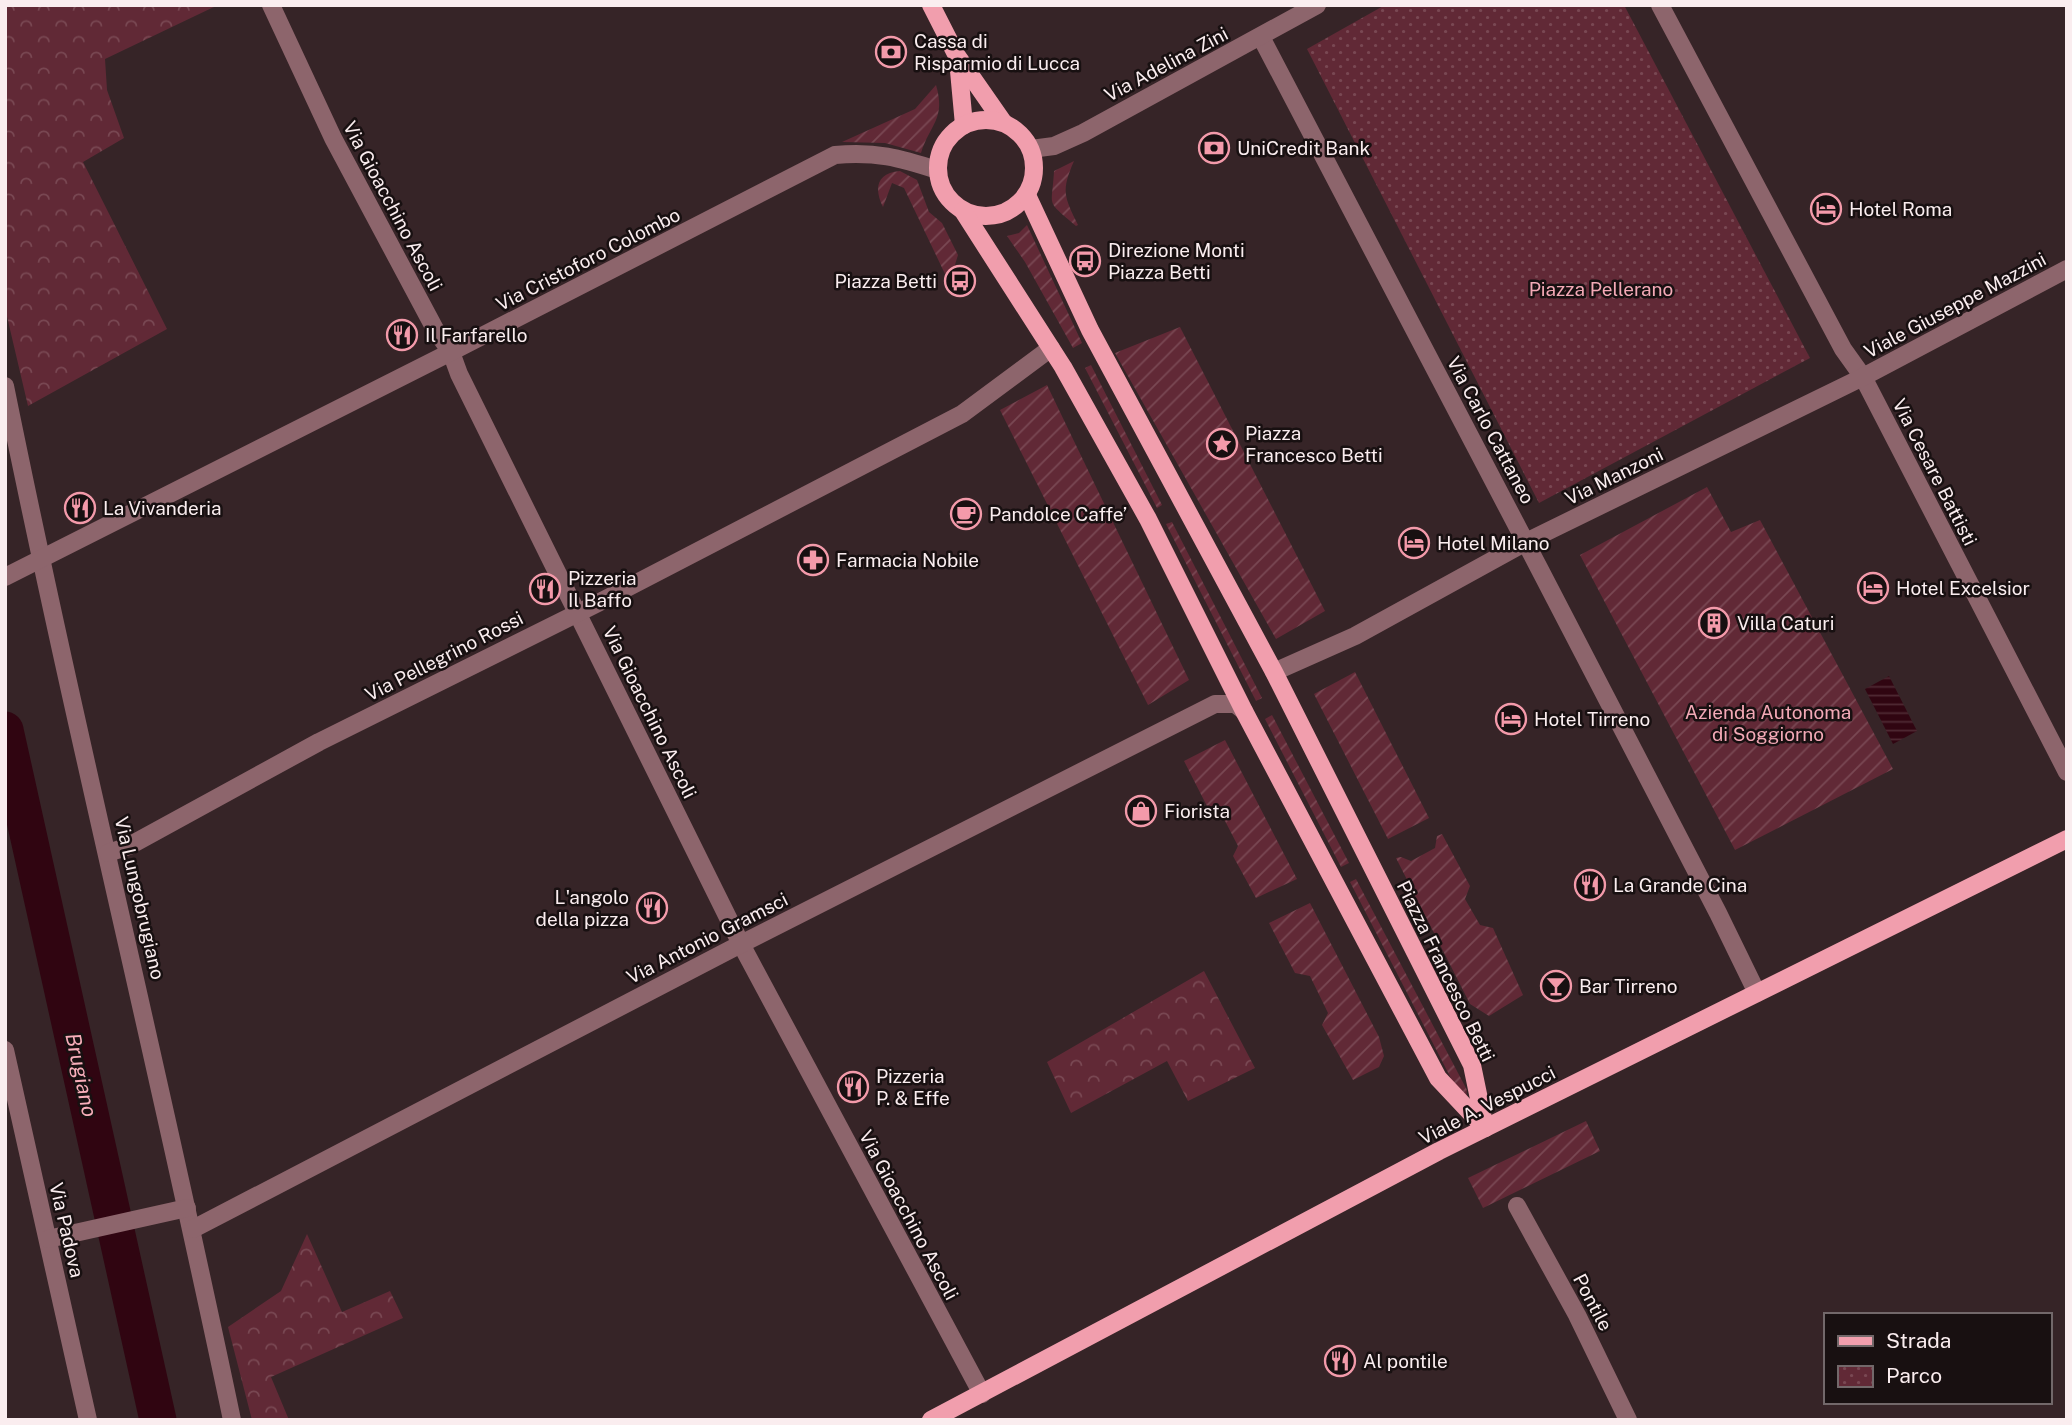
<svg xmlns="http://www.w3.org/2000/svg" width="2072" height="1425" font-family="'Public Sans',sans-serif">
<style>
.forest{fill:url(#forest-crowns)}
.park{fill:url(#park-dots)}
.garden{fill:url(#garden-furrows)}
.water{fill:url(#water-rules)}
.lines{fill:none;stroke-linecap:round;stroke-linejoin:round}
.canal{stroke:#300511;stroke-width:37}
.minor{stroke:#8d656c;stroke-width:18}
.major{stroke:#f19ead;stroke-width:18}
.labels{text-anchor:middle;stroke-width:5;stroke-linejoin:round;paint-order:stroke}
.poi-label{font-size:19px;fill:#faedef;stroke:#181011;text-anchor:start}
.street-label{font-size:19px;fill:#faedef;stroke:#181011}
.park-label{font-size:19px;fill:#f3a9b6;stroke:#181011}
.water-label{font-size:21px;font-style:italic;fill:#f8aeba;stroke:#181011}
</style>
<defs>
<pattern id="forest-crowns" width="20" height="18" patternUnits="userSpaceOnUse" patternTransform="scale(1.75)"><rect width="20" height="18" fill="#612936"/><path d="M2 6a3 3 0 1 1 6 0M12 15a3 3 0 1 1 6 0" fill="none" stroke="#794853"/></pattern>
<pattern id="park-dots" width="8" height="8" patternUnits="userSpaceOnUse" patternTransform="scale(1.75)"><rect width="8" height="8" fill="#612936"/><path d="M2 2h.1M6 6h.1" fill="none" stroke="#794853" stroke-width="1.8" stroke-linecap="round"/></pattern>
<pattern id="garden-furrows" width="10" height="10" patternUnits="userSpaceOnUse" patternTransform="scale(1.75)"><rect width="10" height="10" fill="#612936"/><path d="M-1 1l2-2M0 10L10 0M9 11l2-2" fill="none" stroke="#794853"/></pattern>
<pattern id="water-rules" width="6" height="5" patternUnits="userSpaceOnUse" patternTransform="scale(1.75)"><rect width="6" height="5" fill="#300511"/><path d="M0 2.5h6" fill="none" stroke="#4f2a34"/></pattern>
</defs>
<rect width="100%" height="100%" fill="#362427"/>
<g class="forest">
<polygon points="5,5 218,5 105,59 107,90 124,138 83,162 167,329 28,406 5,308"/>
<polygon points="1204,971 1255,1068 1188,1101 1167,1061 1071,1113 1047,1062"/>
<polygon points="307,1234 342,1312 390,1291 403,1318 271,1377 289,1420 252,1420 228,1327 281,1291"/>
</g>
<polygon class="park" points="1385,5 1624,5 1810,358 1539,503 1307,49"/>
<g class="garden">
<path d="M 936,85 C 946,119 930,124 921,153 L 885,143 L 842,142 L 915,109 Z"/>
<path d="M 1074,161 C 1061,191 1064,196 1078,225 L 1076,226 C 1045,199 1052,209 1054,171 Z"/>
<path d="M 900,171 L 917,180 L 929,212 L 942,223 L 958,255 L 953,271 L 945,274 L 904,188 L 892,183 L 883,207 C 874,189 876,173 900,171 Z"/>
<polygon points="1027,225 1082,343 1073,348 1025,262 1007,236 1019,233"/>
<polygon points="1180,327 1325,611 1276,639 1115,353"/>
<polygon points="1091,365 1162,505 1157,508 1085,368"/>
<polygon points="1047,385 1189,680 1148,705 1000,410"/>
<polygon points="1707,487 1731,532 1760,520 1893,769 1735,850 1580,555"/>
<polygon points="1172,522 1262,698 1256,701 1166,524"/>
<polygon points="1355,672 1429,818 1388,839 1314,694"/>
<polygon points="1272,715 1349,863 1341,867 1265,719"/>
<polygon points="1225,740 1297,879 1256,898 1233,856 1238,846 1224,819 1211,814 1184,761"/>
<polygon points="1442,834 1470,886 1465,899 1480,925 1493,928 1523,995 1489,1016 1470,1004 1396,858 1401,857 1411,861 1435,848 1437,836"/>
<polygon points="1356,879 1467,1090 1466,1099 1458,1092 1350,882"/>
<polygon points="1310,903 1379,1037 1384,1056 1379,1067 1353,1080 1322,1025 1328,1013 1310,976 1295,973 1269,923"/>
<polygon points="1586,1121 1600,1151 1483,1208 1468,1178"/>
</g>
<polygon class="water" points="1889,676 1917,731 1893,744 1865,689"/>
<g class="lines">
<polyline class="canal" points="5,730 158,1420"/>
<g class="minor">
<polyline points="271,5 333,138 436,331 451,352 459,374 741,944 982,1394"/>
<polyline points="1660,5 1843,349 1863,377 2067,772"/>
<polyline points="1261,37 1539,568 1718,913 1757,993"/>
<polyline points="1031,149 1054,146 1083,133 1317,5"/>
<path d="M 5,386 C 75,732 160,1074 232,1420"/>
<path d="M 5,577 L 451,352 L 835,155 C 875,151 900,158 937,170"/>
<polyline points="1274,672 1355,636 1526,542 1863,377 2067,269"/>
<polyline points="108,853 129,846 319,742 598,603 962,414 1051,348"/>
<polyline points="5,1050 88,1420"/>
<polyline points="1517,1206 1577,1315 1628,1420"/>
<polyline points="193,1229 741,944 1215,704 1235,704 1244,711"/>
<polyline points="48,1239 187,1208"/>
</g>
<g class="major">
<polyline points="931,5 957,56 1003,122"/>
<polyline points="958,60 964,125"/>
<circle cx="986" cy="168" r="48"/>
<polyline points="1027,195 1090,330 1274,672 1472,1065 1485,1128"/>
<polyline points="963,211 1063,367 1148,519 1244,711 1438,1078 1485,1128"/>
<polyline points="931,1420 1439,1151 2067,839"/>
</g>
</g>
<defs>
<g id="bank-ring" transform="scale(1.575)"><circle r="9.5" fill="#181011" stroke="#f39aaa" stroke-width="1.5"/><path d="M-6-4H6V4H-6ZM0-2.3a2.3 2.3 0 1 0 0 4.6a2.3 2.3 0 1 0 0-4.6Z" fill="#f39aaa"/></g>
<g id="hotel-ring" transform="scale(1.575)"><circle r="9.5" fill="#181011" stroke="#f39aaa" stroke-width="1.5"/><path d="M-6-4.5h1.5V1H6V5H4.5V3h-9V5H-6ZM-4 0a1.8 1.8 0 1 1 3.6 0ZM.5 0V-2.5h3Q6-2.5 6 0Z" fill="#f39aaa"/></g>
<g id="bus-ring" transform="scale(1.575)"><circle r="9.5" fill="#181011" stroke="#f39aaa" stroke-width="1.5"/><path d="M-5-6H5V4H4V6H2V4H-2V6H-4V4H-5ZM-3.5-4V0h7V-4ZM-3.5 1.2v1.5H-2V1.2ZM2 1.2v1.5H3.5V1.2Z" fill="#f39aaa"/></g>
<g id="restaurant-ring" transform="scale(1.575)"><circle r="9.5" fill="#181011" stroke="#f39aaa" stroke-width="1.5"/><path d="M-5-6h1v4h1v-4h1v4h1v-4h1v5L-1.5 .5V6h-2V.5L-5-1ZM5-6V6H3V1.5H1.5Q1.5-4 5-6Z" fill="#f39aaa"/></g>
<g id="sight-ring" transform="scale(1.575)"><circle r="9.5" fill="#181011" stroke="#f39aaa" stroke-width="1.5"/><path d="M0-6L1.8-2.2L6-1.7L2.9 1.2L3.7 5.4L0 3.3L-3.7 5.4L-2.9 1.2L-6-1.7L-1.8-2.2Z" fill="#f39aaa"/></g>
<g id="cafe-ring" transform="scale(1.575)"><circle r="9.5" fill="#181011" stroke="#f39aaa" stroke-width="1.5"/><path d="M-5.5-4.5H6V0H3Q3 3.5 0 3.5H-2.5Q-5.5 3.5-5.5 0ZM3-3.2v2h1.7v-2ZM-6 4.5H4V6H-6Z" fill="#f39aaa"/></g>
<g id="pharmacy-ring" transform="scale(1.575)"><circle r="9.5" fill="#181011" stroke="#f39aaa" stroke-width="1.5"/><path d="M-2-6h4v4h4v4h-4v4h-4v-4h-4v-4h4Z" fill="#f39aaa"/></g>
<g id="building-ring" transform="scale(1.575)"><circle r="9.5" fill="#181011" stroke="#f39aaa" stroke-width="1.5"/><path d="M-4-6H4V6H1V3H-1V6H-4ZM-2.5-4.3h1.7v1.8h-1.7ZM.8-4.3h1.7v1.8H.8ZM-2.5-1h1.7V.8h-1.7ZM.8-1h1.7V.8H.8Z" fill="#f39aaa"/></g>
<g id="shop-ring" transform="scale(1.575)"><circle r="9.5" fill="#181011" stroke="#f39aaa" stroke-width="1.5"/><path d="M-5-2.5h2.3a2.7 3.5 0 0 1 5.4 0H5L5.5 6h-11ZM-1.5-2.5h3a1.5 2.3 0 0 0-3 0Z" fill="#f39aaa"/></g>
<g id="bar-ring" transform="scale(1.575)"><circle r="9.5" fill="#181011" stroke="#f39aaa" stroke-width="1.5"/><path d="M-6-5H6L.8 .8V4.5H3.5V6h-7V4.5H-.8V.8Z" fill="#f39aaa"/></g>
</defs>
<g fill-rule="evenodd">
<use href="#bank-ring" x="891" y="52"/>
<use href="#bank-ring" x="1214" y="148"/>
<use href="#hotel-ring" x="1826" y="209"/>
<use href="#bus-ring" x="1085" y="261"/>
<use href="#bus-ring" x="960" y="281"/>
<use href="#restaurant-ring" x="402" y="335"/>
<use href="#sight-ring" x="1222" y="444"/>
<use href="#restaurant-ring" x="80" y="508"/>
<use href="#cafe-ring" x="966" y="514"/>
<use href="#hotel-ring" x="1414" y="543"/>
<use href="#pharmacy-ring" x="813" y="560"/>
<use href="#hotel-ring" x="1873" y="588"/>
<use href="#restaurant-ring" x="545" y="589"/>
<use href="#building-ring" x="1714" y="623"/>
<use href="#hotel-ring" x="1511" y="719"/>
<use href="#shop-ring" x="1141" y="811"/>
<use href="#restaurant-ring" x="1590" y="885"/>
<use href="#restaurant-ring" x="652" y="908"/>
<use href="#bar-ring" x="1556" y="986"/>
<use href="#restaurant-ring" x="853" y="1087"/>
<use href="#restaurant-ring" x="1340" y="1361"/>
</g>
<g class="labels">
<g class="poi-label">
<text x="914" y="48">Cassa di<tspan x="914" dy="22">Risparmio di Lucca</tspan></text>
<text x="1237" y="155">UniCredit Bank</text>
<text x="1849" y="216">Hotel Roma</text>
<text x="1108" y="257">Direzione Monti<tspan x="1108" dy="22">Piazza Betti</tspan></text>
<text x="937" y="288" text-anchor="end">Piazza Betti</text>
<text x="425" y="342">Il Farfarello</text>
<text x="1245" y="440">Piazza<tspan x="1245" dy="22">Francesco Betti</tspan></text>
<text x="103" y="515">La Vivanderia</text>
<text x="989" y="521">Pandolce Caffe’</text>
<text x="1437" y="550">Hotel Milano</text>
<text x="836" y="567">Farmacia Nobile</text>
<text x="568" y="585">Pizzeria<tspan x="568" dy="22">Il Baffo</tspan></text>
<text x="1896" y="595">Hotel Excelsior</text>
<text x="1737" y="630">Villa Caturi</text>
<text x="1534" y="726">Hotel Tirreno</text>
<text x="1164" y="818">Fiorista</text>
<text x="1613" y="892">La Grande Cina</text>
<text x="629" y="904" text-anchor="end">L'angolo<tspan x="629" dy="22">della pizza</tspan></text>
<text x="1579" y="993">Bar Tirreno</text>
<text x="876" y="1083">Pizzeria<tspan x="876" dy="22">P. &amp; Effe</tspan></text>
<text x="1363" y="1368">Al pontile</text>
</g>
<g class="street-label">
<text transform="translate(1166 64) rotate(-28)" y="7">Via Adelina Zini</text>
<text transform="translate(393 206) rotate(62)" y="7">Via Gioacchino Ascoli</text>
<text transform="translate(588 259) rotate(-27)" y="7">Via Cristoforo Colombo</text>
<text transform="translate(1955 305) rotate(-28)" y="7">Viale Giuseppe Mazzini</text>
<text transform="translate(1491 430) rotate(62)" y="7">Via Carlo Cattaneo</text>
<text transform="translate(1935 472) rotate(63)" y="7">Via Cesare Battisti</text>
<text transform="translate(1614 476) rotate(-26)" y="7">Via Manzoni</text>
<text transform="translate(444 656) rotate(-27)" y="7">Via Pellegrino Rossi</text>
<text transform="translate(650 712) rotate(64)" y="7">Via Gioacchino Ascoli</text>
<text transform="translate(140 898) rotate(77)" y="7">Via Lungobrugiano</text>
<text transform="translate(707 938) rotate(-27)" y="7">Via Antonio Gramsci</text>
<text transform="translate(1446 971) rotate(64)" y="7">Piazza Francesco Betti</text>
<text transform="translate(1487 1105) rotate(-27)" y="7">Viale A. Vespucci</text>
<text transform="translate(909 1215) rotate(62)" y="7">Via Gioacchino Ascoli</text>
<text transform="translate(67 1230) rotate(77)" y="7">Via Padova</text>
<text transform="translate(1593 1302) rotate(62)" y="7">Pontile</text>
</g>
<g class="park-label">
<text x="1601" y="296">Piazza Pellerano</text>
<text x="1768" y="719">Azienda Autonoma<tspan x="1768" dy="22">di Soggiorno</tspan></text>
</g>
<g class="water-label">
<text transform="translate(81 1075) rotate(78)" y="7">Brugiano</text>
</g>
</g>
<rect width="2072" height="1425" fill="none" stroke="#faedef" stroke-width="14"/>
<rect x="1824" y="1313" width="228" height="91" fill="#181011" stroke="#72686a" stroke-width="2"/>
<rect x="1838" y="1336" width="35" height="10" fill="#f19ead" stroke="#72686a" stroke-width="2"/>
<text x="1886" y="1348" font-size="21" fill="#faedef">Strada</text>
<rect x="1838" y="1366" width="35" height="21" fill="url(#park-dots)" stroke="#72686a" stroke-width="2"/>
<text x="1886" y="1383" font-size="21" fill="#faedef">Parco</text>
</svg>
